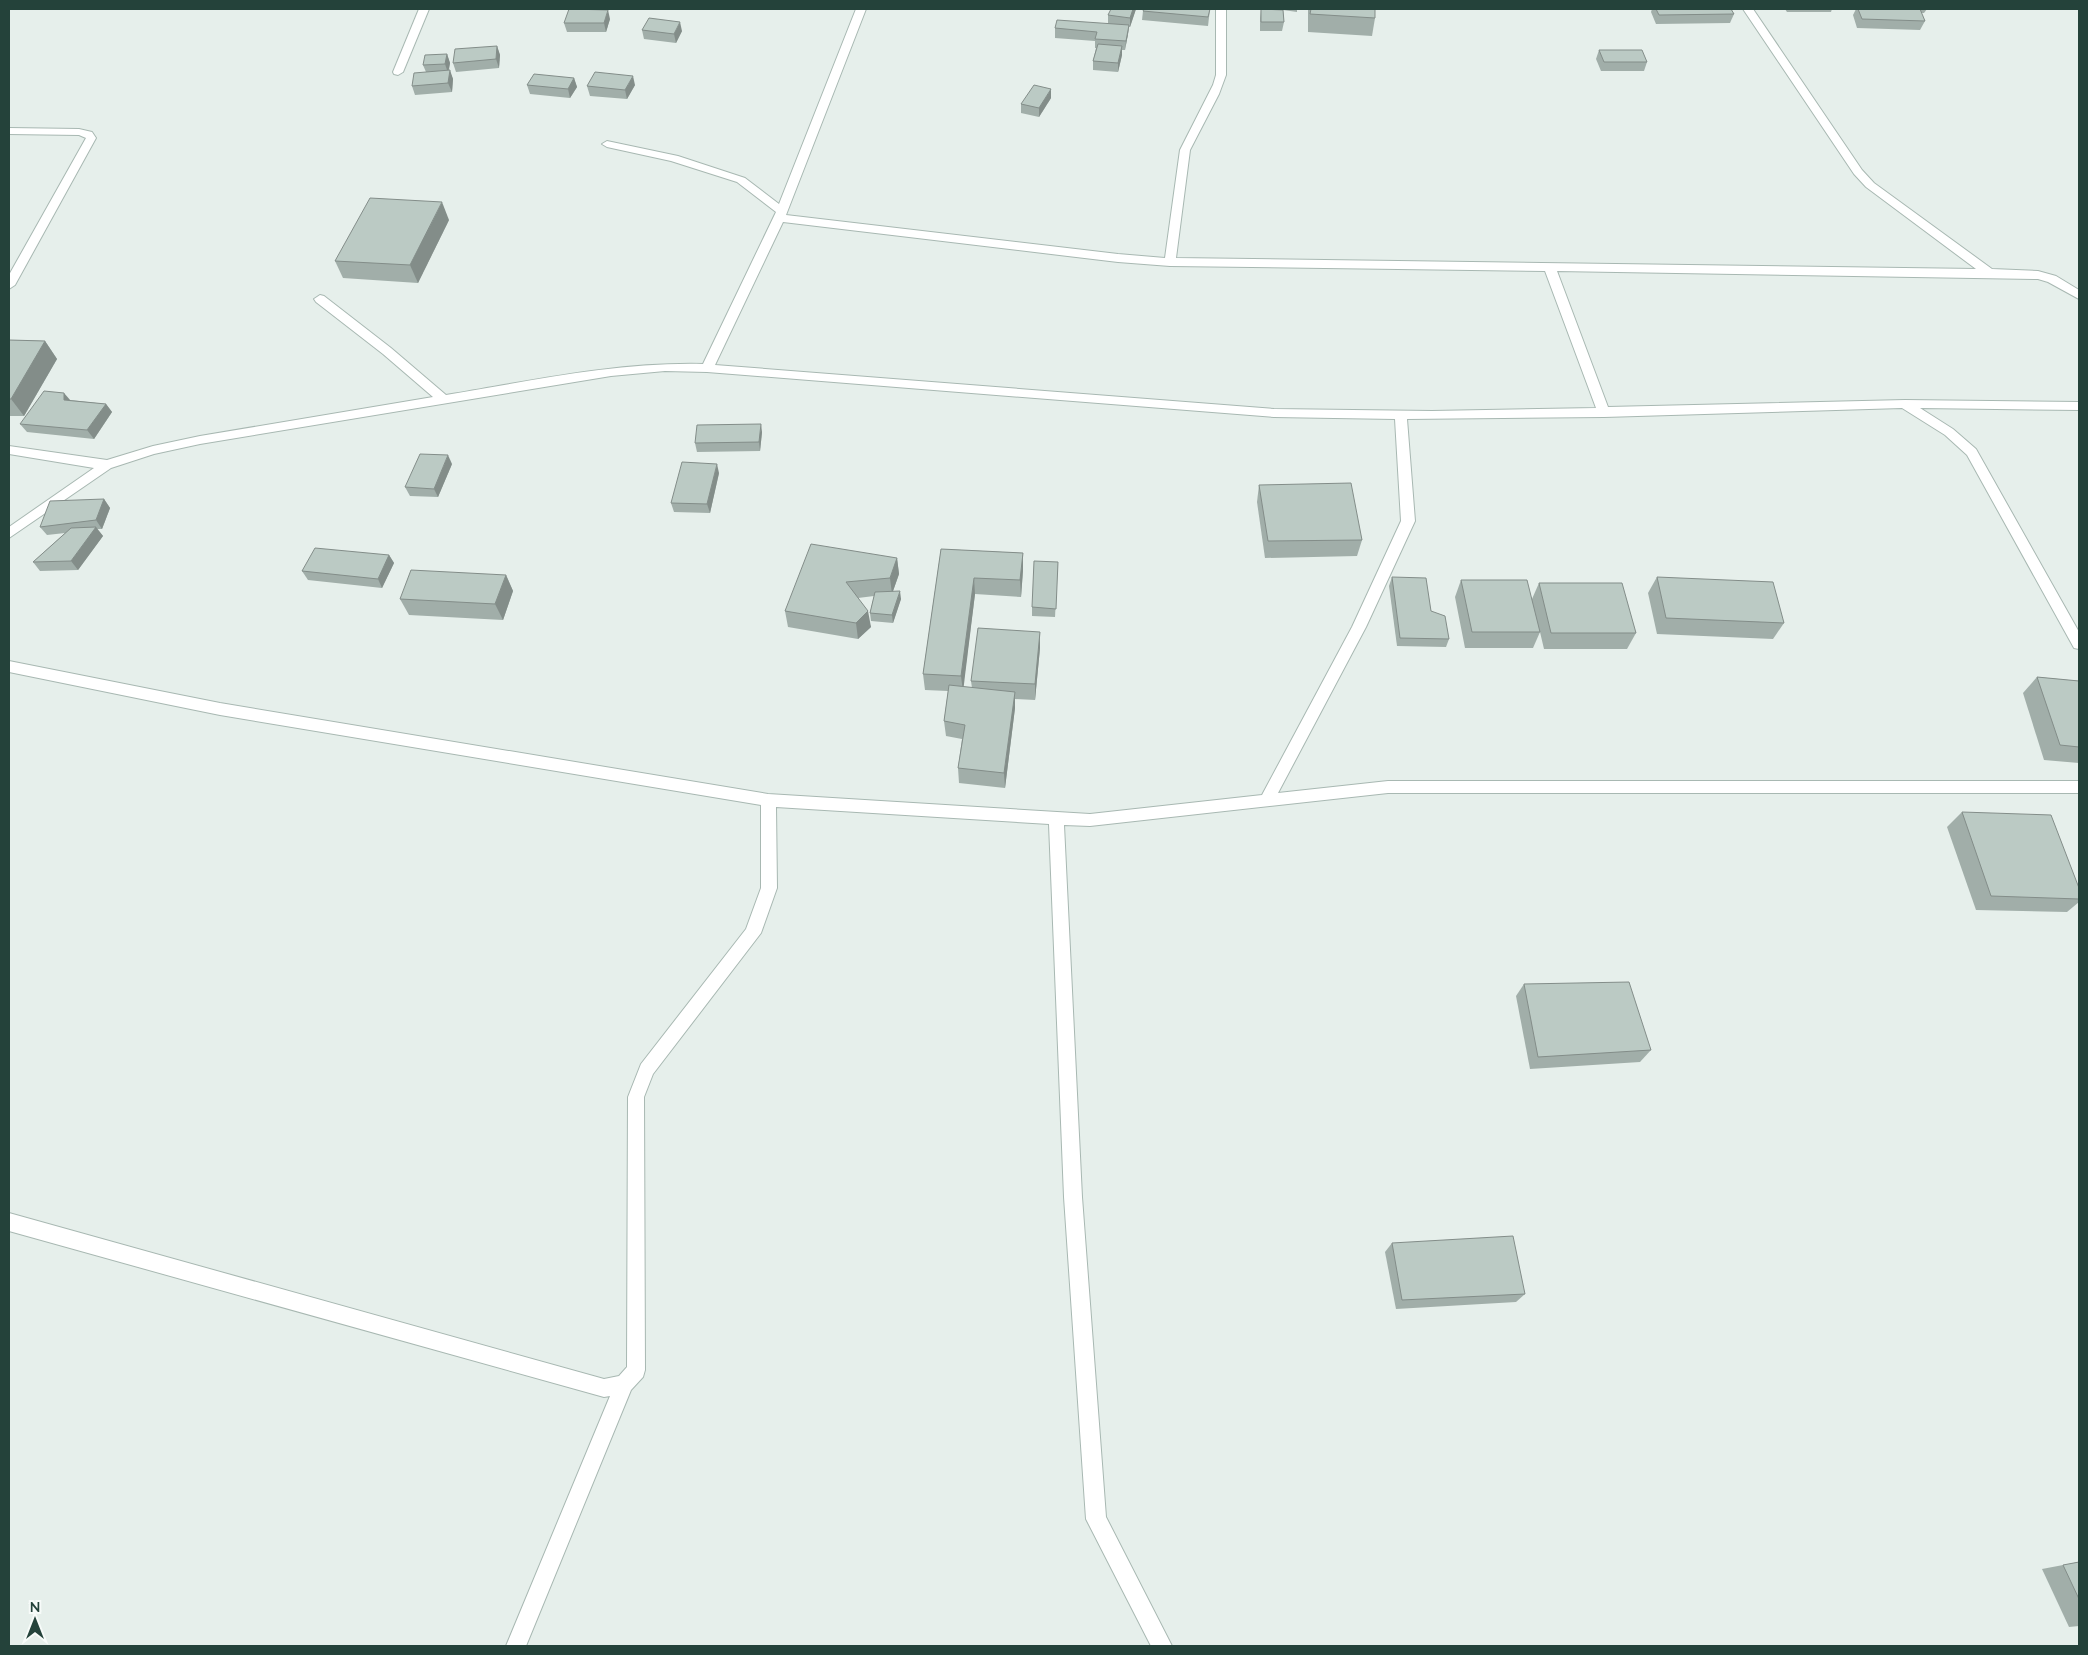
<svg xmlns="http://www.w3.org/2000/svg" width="2088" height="1655" font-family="Mulish,sans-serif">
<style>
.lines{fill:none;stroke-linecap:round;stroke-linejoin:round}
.street-casing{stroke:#a8b8b2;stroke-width:2}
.street{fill:#fff;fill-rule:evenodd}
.wall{fill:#a1aea9}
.shaded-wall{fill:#838d89}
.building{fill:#bbcac4;stroke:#838d89}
</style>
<rect width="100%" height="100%" fill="#e6efeb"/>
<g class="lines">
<g class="street-casing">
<g id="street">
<polygon points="419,9 429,9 403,72 398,75 394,74 393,72"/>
<path d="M 856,9 L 866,9 L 786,215 L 1118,254 L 1165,258 L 1180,150 L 1213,85 L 1216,75 L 1216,9 L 1226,9 L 1226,75 L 1219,94 L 1190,150 L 1176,258 L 1976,269 L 1866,187 L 1854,174 L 1743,9 L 1753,9 L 1862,170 L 1874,183 L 1992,269 L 2038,271 L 2056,276 L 2079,290 L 2079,299 L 2048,282 L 2038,279 L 1557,271 L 1608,407 L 1905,400 L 2079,402 L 2079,410 L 1920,408 L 1953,429 L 1976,449 L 2079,632 L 2079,649 L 2074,648 L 1967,455 L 1945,435 L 1902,408 L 1604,417 L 1407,419 L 1415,521 L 1366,627 L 1278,793 L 1388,781 L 2079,781 L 2079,793 L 1388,793 L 1090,826 L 1064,825 L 1082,1197 L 1106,1517 L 1172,1646 L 1151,1646 L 1086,1519 L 1064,1197 L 1049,824 L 776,807 L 777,888 L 761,933 L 653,1074 L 644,1097 L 645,1370 L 643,1377 L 631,1390 L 526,1646 L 506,1646 L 610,1396 L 604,1397 L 9,1231 L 9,1213 L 604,1379 L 619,1376 L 627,1367 L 628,1097 L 641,1064 L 746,929 L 761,888 L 761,805 L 220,715 L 9,672 L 9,661 L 220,703 L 768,794 L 1090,814 L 1262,795 L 1352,627 L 1401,521 L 1395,419 L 1274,417 L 707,372 L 665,371 L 611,376 L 200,444 L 154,454 L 111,468 L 9,538 L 9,527 L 94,468 L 9,454 L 9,446 L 107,460 L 153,446 L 200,436 L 433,397 L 383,354 L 316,302 L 314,299 L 320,295 L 324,296 L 391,348 L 446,395 C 531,381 616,362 703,364 L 776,212 L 737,182 L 671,161 L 607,147 L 602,144 L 607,141 L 678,156 L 745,178 L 779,204 ZM 783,222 L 1118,262 L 1170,266 L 1545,271 L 1596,408 L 1432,411 L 1274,409 L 715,365 Z"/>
<polygon points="9,128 79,129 92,132 96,138 15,285 9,289 9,275 86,138 79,135 9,134"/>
</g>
</g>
<use href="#street" class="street"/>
</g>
<g class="wall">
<polygon points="1136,9 1130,27 1129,27 1128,34 1125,50 1122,50 1122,55 1118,72 1093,70 1093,61 1096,48 1095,48 1095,41 1055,38 1055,28 1108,24 1108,15"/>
<polygon points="1210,9 1208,26 1142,20 1143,11"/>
<polygon points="1261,9 1297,9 1297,12 1283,10 1284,22 1282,31 1260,31 1260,18"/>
<polygon points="1308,9 1375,9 1375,18 1372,36 1308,32"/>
<polygon points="1652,9 1731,9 1734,14 1730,23 1656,24 1651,12"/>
<polygon points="1785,9 1832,9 1831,12 1787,12"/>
<polygon points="1856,9 1927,9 1924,13 1921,13 1925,21 1920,30 1857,28 1853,15"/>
<polygon points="610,19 606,32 567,32 564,23"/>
<polygon points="642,30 682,31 676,43 644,39"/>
<polygon points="497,46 500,55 499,68 456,72 453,63"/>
<polygon points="1599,50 1647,62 1644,71 1601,71 1596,59"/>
<polygon points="447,54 450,63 449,70 453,79 452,92 415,95 412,86 426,72 423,65"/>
<polygon points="574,78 577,87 570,98 530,94 527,85"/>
<polygon points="635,85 627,99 590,96 587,86"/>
<polygon points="1051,98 1039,117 1021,113 1021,104"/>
<polygon points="449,220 418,283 343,278 335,261"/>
<polygon points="9,340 45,341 57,359 24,416 9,416"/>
<polygon points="70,400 106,404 112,412 94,439 27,432 20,424"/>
<polygon points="762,432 760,451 697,452 695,443"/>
<polygon points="452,464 438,497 410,496 405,487"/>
<polygon points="719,473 710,513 674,512 671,503"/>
<polygon points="1259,485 1362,540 1357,556 1265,558 1257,502"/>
<polygon points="104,499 110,508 102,529 97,529 103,536 78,570 40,571 33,562 65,533 47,535 40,527"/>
<polygon points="941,549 1023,553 1023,570 1021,597 975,594 963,687 972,688 971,681 1040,632 1040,648 1035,700 1015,699 1015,708 1005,788 959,783 958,768 962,739 946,736 944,721 948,691 925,690 923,674"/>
<polygon points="389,555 394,563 382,588 308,580 302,571"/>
<polygon points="897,558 899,574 893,591 901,599 893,623 871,621 870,613 874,596 858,598 871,627 858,639 788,627 785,611"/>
<polygon points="1058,562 1055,617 1032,616 1032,607"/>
<polygon points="506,575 513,591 503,620 409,615 400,599"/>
<polygon points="1392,577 1431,611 1449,639 1446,647 1397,646 1389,586"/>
<polygon points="1657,577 1784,623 1773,639 1657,634 1648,593"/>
<polygon points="1461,580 1532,599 1539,583 1636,633 1627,649 1544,649 1540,632 1533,648 1465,648 1455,597"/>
<polygon points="2037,677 2079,681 2079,763 2044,760 2023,693"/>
<polygon points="1962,812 2079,888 2079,902 2067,912 1976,910 1947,827"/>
<polygon points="1524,984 1651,1050 1640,1062 1530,1069 1516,996"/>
<polygon points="1392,1243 1525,1294 1516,1302 1396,1309 1385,1252"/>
<polygon points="2079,1562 2079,1626 2069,1627 2042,1569"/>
</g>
<g class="shaded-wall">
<polygon points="1133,9 1136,9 1130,27 1130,18"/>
<polygon points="608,10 610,19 606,32 604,23"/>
<polygon points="680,22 682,31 676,43 674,34"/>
<polygon points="1129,25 1128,34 1125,50 1126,41"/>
<polygon points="497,46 500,55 499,68 496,59"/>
<polygon points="1122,46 1122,55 1118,72 1118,63"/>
<polygon points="447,54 450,63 448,73 445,64"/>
<polygon points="450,70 453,79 452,92 448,83"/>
<polygon points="633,76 635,85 627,99 625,90"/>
<polygon points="574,78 577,87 570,98 568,89"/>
<polygon points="1051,89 1051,98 1039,117 1039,108"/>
<polygon points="442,202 449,220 418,283 410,265"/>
<polygon points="45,341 57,359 24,416 11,399"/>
<polygon points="64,393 71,401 64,400"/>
<polygon points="106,404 112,412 94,439 87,430"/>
<polygon points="761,424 762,432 760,451 759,442"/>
<polygon points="448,455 452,464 438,497 434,489"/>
<polygon points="717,464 719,473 710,513 707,504"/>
<polygon points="104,499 110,508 102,529 96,520"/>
<polygon points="96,527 103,536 78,570 71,561"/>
<polygon points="1023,553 1023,570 1021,597 1020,580"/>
<polygon points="389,555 394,563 382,588 378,579"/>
<polygon points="897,558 899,574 892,594 890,578"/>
<polygon points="506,575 513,591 503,620 495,604"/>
<polygon points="974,578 975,594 963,692 961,676"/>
<polygon points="900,591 901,599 893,623 892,615"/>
<polygon points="868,611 871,627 858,639 856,623"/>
<polygon points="1040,632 1040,648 1035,700 1035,684"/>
<polygon points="1015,692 1015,708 1005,788 1004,773"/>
</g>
<g class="building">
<polygon points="569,9 608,10 604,23 564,23"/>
<polygon points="1111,9 1133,9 1130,18 1108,15"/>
<polygon points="1144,9 1210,9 1208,17 1143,11"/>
<polygon points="1261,9 1283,10 1284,22 1261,22"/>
<polygon points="1311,9 1375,9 1375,18 1310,14"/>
<polygon points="1656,9 1731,9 1734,14 1659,15"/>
<polygon points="1858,9 1920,9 1925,21 1862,19"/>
<polygon points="649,18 680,22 674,34 642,30"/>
<polygon points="1057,20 1129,25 1126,41 1095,39 1097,32 1055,28"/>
<polygon points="1098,44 1122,46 1118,63 1093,61"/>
<polygon points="497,46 496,59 453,63 455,49"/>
<polygon points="1599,50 1642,50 1647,62 1604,62"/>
<polygon points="447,54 445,64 423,65 425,55"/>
<polygon points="450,70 448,83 412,86 414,73"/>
<polygon points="595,72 633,76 625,90 587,86"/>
<polygon points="534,74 574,78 568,89 527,85"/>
<polygon points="1034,85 1051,89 1039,108 1021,104"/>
<polygon points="370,198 442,202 410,265 335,261"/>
<polygon points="9,340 45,341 11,399 9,399"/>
<polygon points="44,391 64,393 64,400 106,404 87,430 20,424"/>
<polygon points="761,424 759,442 695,443 697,425"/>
<polygon points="420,454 448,455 434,489 405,487"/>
<polygon points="682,462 717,464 707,504 671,503"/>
<polygon points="1351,483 1362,540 1268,541 1259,485"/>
<polygon points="104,499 96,520 40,527 50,501"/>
<polygon points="96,527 71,561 33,562 71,528"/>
<polygon points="811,544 897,558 890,578 846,582 868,611 856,623 785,611"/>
<polygon points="315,548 389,555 378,579 302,571"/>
<polygon points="941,549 1023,553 1020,580 974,578 961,676 923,674"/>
<polygon points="1034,561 1058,562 1056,609 1032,607"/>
<polygon points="411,570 506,575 495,604 400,599"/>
<polygon points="1392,577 1426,578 1431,611 1445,616 1449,639 1400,638"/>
<polygon points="1657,577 1773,582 1784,623 1666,618"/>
<polygon points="1461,580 1527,580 1540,632 1472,632"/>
<polygon points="1539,583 1622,583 1636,633 1551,633"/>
<polygon points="900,591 892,615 870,613 875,592"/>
<polygon points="978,628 1040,632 1035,684 971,681"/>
<polygon points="2037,677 2079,681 2079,747 2060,745"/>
<polygon points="949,685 1015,692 1004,773 958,768 965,725 944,721"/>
<polygon points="1962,812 2051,815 2079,888 2079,899 1991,896"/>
<polygon points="1629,982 1651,1050 1538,1057 1524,984"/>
<polygon points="1513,1236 1525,1294 1402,1300 1392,1243"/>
<polygon points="2079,1562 2079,1599 2063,1565"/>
</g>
<rect width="2088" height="1655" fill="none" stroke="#24423a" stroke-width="20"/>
<g transform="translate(35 1620)" stroke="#f7fbf9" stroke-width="4" paint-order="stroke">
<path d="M0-4L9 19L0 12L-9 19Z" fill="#24423a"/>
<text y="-8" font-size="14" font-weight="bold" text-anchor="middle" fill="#24423a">N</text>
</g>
</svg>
